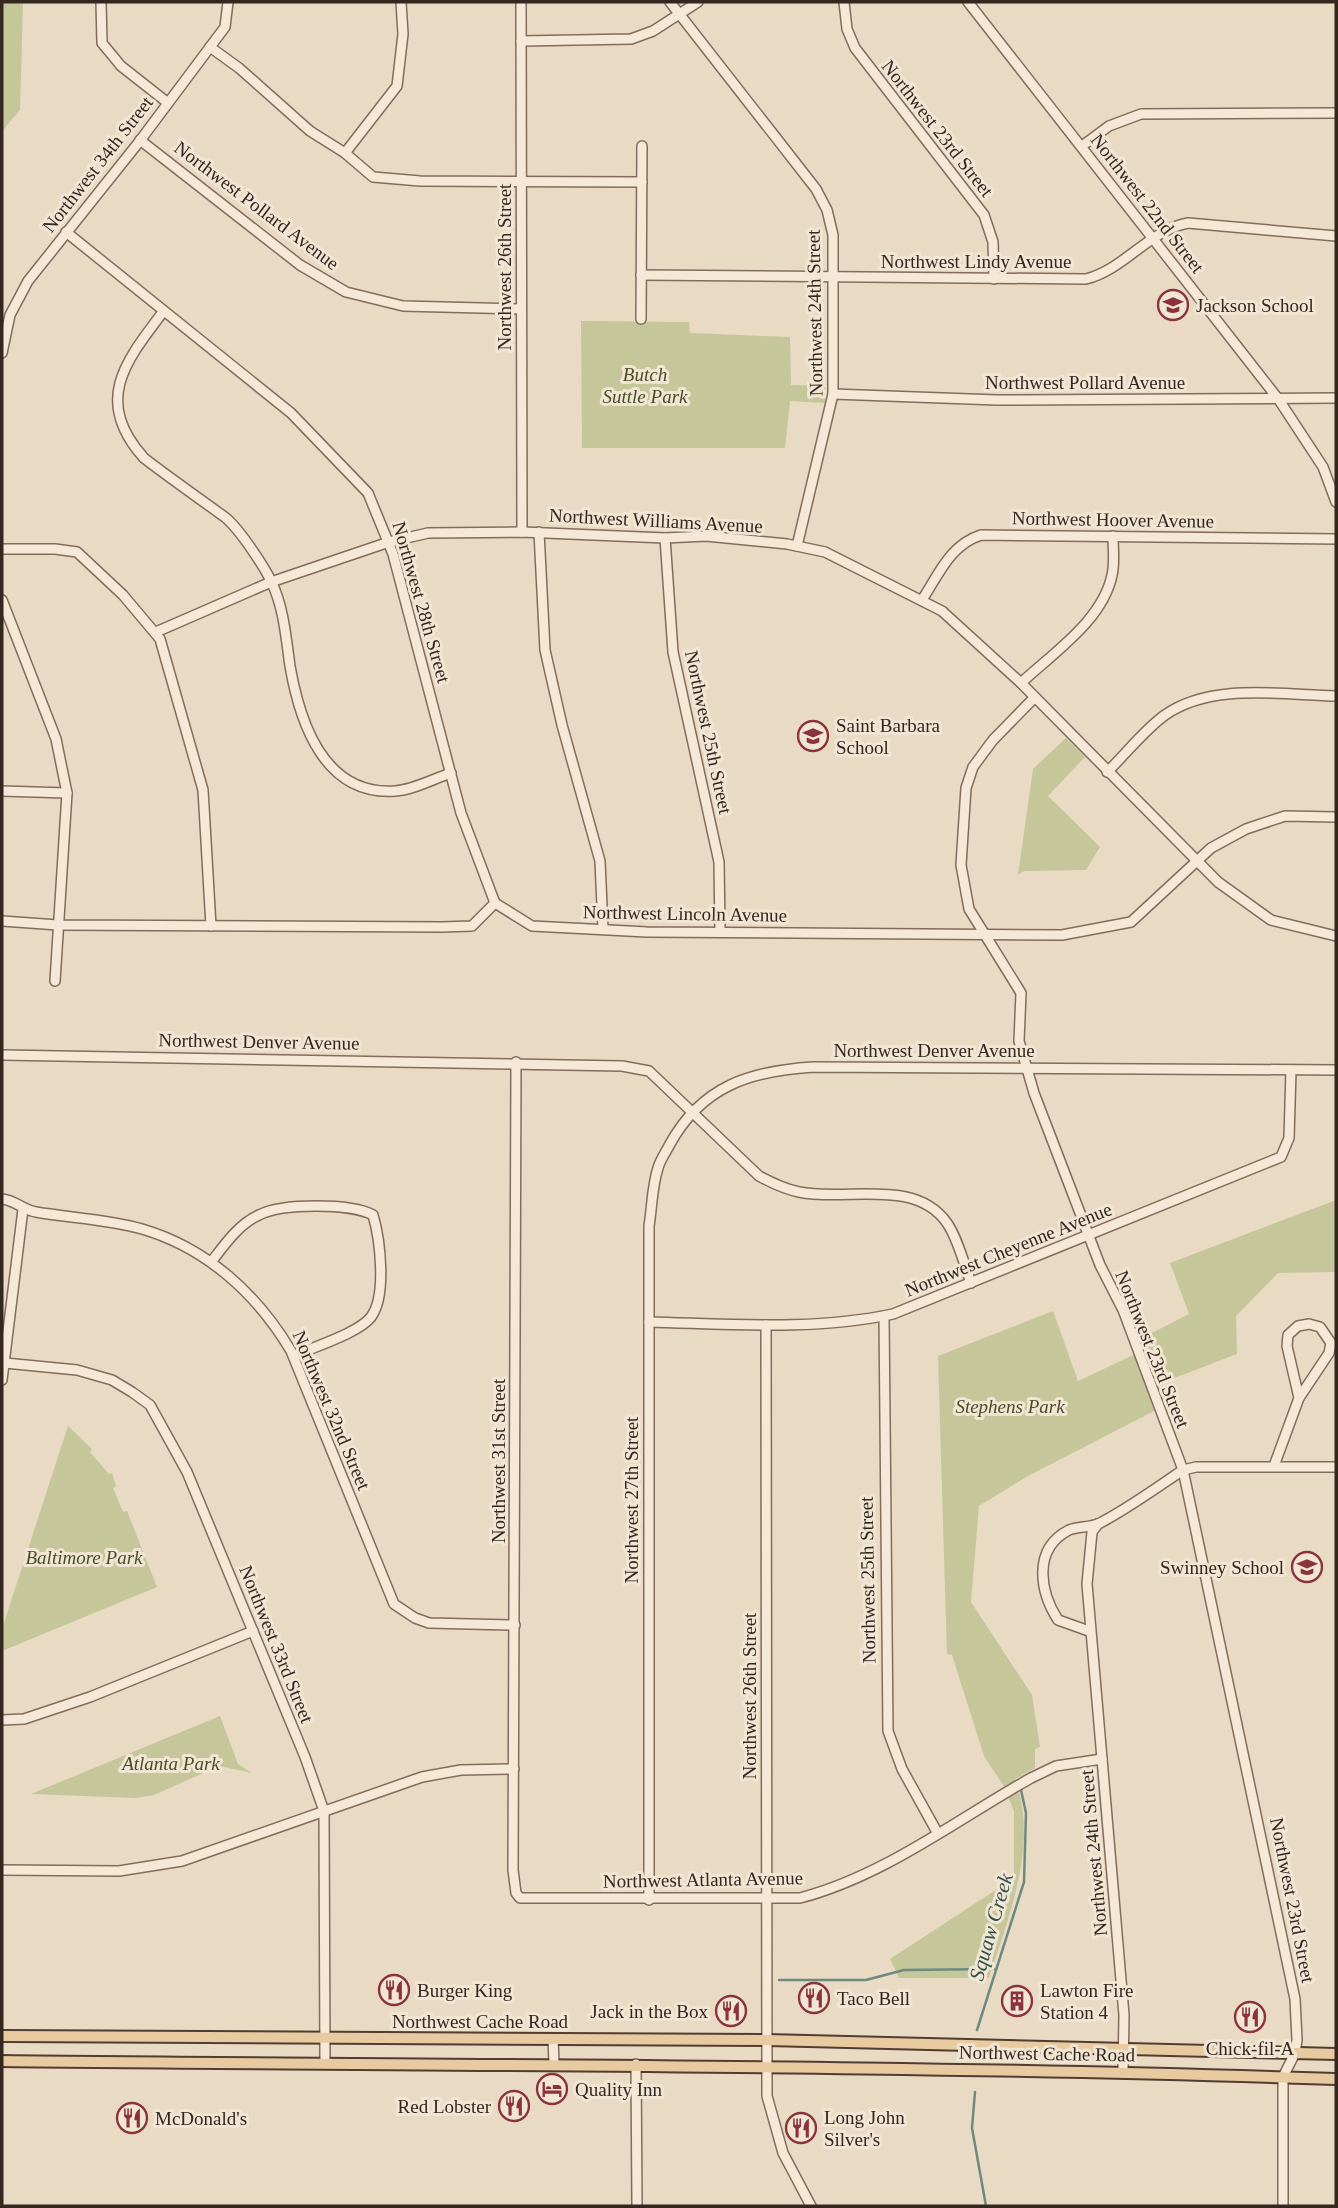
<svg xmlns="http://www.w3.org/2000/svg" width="1338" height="2208" font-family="'Times New Roman',serif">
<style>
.green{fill:#c5c69a}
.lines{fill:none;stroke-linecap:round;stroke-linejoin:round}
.stream{stroke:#6e8a80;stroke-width:2.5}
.minor-casing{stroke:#826c5d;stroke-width:12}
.major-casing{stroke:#503c30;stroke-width:14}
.minor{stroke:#f5e8d7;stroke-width:9}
.major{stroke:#e8caa0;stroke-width:10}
.labels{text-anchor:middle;stroke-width:6;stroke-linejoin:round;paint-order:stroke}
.street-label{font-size:19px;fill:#33271f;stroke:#f1e5d3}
.poi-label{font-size:19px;fill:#33271f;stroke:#f1e5d3;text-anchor:start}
.park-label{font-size:19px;font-style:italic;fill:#484e28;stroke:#f1e5d3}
.water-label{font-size:21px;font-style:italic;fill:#30524c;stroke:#f1e5d3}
</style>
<rect width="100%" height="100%" fill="#e9dac4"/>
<g class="green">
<polygon points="2,2 23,2 20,110 2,131"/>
<polygon points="581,321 689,322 690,333 790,337 791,385 825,386 825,403 790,401 785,448 582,448"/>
<polygon points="1066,738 1085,757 1048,796 1100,847 1086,870 1024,871 1018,875 1033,769"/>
<path d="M 1336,1200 L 1336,1272 L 1278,1273 L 1236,1316 L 1237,1354 L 1159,1384 L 1154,1411 L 1028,1476 L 979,1506 L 971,1602 L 1032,1695 L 1040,1747 L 1035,1749 L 1035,1768 L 1015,1779 C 1039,1845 1009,1915 989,1978 L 899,1978 L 890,1959 L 1014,1878 L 1014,1811 L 1003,1785 L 984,1756 L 952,1655 L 947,1654 L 938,1356 L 1053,1311 L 1078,1381 L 1144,1350 L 1140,1339 L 1189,1314 L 1170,1263 Z"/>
<polygon points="68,1426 92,1449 90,1452 109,1474 112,1473 116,1486 113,1488 123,1512 127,1511 157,1587 2,1651 2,1629"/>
<polygon points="220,1716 238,1764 252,1773 219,1766 154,1795 136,1798 31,1794"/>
</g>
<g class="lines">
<g class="stream">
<polyline points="779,1980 866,1980 904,1970 994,1969"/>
<polyline points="977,2030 1024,1882 1026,1813 1021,1790"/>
<polyline points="975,2092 972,2128 986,2206"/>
</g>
<g class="minor-casing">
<g id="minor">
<polyline points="101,2 102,43 121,66 168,103"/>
<polyline points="521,2 522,532"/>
<polyline points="670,2 816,189 827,210 833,235 833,394 797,546"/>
<polyline points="844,2 847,29 855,48 984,215 993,242 994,279"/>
<polyline points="968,2 1279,400 1323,467 1336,502"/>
<polyline points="521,41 631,39 653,31 698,2"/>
<polyline points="210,47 239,68 310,131 345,153 373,177 420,181 642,182"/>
<polyline points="140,140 300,265 346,292 403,306 521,309"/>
<polyline points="1082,146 1109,126 1141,114 1336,113"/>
<polyline points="345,153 397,86 403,34 401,2"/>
<polyline points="66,232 291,413 368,493 393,554 461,813 495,903"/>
<path d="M 641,275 L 1086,279 C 1125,269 1149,230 1188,223 L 1336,236"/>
<path d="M 163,312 C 125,362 93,401 144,458 C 171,479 199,498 226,518 C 240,530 264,566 272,583 C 284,609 286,638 290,666 C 300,724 325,796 395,791 C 413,790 433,779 451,773"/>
<polyline points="641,319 642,146"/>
<polyline points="2,353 10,315 28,281 139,142 225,27 228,2"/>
<polyline points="833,394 997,400 1336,398"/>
<polyline points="539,532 545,650 562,725 600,861 603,929"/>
<polyline points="665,538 673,652 719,862 720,932"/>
<polyline points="2,549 55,549 77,552 123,595 160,639 203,790 211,926"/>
<polyline points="2,600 56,739 67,793 55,981"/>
<path d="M 922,600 C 939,574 950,545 981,535 L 1336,539"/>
<polyline points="156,632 271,582 389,542 428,533 522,532 665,538 706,536 787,544 825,552 942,611 1021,683 1218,882 1271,920 1336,936"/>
<path d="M 1021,683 C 1053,653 1103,620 1112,575 C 1115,563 1113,549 1113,536"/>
<polyline points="1034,698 993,740 973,767 966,788 961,865 969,909 1021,993 1019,1041 1034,1093 1100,1265 1123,1310 1183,1470 1295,1999 1297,2040 1295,2053 1283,2077 1283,2206"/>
<path d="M 1107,772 C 1126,754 1144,730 1165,715 C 1212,682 1283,695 1336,696"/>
<polyline points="2,791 67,793"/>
<polyline points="495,903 532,926 647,932 1062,935 1131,922 1211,848 1246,829 1285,816 1336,817"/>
<polyline points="2,921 58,925 442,927 472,926 495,903"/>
<path d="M 2,1055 L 622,1066 L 649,1071 L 759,1176 C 772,1183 784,1189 799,1192 C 845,1202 915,1177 947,1223 C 958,1239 964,1264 971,1283"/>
<path d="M 516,1062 L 513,1870 L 516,1893 L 520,1898 L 800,1898 C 884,1876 956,1820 1031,1778 L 1056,1766 L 1102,1759"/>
<path d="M 2,1199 C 15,1200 23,1210 36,1212 C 71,1218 107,1219 142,1229 C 207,1248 257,1294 291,1351 L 394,1604 L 415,1618 L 429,1623 L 515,1625"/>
<path d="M 212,1261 C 225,1244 239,1224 259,1215 C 282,1203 351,1203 373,1215 C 380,1239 387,1296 371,1317 C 359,1333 313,1347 294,1356"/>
<polyline points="884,1316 888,1731 902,1769 937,1832"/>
<path d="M 649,1322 C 731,1324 813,1331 893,1314 L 1281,1157 L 1289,1138 L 1291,1070"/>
<polygon points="1309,1324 1320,1327 1331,1343 1329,1353 1299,1398 1287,1346 1288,1335 1298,1326"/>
<polyline points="766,1325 767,2096 783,2153 811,2206"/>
<polyline points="5,1363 77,1370 112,1380 132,1392 150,1405 187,1472 305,1757 324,1811 325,2062"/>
<polyline points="2,1380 23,1209"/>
<polyline points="1274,1466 1299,1398"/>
<polyline points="1098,1524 1092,1532 1087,1584 1124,2015 1123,2071"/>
<path d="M 1089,1631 L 1058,1620 C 1040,1592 1032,1549 1069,1530 C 1078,1526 1091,1528 1100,1523 C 1129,1508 1156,1488 1183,1470 L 1196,1467 L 1336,1467"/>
<polyline points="2,1720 24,1719 90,1697 253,1631"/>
<polyline points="2,1870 119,1871 182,1861 422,1777 461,1770 514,1769"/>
<path d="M 649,1900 L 649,1226 C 652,1208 652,1186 658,1168 C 660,1160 666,1152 670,1144 C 702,1086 750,1071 813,1067 L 1336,1070"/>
<polyline points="553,2039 554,2063"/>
<polyline points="636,2064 637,2206"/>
</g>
</g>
<g class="major-casing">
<g id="major">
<polyline points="2,2036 767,2040 1336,2054"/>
<path d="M 2,2061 C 447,2066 891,2064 1336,2079"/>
</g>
</g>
<use href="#minor" class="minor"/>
<use href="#major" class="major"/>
</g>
<defs>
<g id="school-ring" transform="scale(1.575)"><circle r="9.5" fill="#f1e5d3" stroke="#8a333d" stroke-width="1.5"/><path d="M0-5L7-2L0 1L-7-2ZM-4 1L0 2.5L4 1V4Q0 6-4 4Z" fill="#8a333d"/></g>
<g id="restaurant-ring" transform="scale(1.575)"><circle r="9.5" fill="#f1e5d3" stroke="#8a333d" stroke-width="1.5"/><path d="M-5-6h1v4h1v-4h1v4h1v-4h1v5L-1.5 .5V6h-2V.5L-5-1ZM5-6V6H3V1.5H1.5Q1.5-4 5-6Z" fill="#8a333d"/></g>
<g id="building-ring" transform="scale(1.575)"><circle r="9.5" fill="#f1e5d3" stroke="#8a333d" stroke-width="1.5"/><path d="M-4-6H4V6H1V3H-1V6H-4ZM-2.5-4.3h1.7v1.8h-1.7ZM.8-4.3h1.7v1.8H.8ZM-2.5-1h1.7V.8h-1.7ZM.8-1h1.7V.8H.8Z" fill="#8a333d"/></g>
<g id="hotel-ring" transform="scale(1.575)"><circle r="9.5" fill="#f1e5d3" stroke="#8a333d" stroke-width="1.5"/><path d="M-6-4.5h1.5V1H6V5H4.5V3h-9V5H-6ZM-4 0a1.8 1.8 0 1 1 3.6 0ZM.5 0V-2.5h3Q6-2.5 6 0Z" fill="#8a333d"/></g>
</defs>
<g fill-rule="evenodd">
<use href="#school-ring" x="1173" y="305"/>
<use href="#school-ring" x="813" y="736"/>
<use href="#school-ring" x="1307" y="1567"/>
<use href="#restaurant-ring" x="394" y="1990"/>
<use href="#restaurant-ring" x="814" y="1998"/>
<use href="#building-ring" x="1017" y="2001"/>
<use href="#restaurant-ring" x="731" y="2011"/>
<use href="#restaurant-ring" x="1250" y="2017"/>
<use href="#hotel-ring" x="552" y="2089"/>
<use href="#restaurant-ring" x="514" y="2106"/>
<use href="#restaurant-ring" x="132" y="2118"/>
<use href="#restaurant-ring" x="801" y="2128"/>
</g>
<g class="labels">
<g class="street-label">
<text transform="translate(938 128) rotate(52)" y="7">Northwest 23rd Street</text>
<text transform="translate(97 164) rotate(-52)" y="7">Northwest 34th Street</text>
<text transform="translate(1148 203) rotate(52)" y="7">Northwest 22nd Street</text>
<text transform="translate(257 205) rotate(37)" y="7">Northwest Pollard Avenue</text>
<text x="976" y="268">Northwest Lindy Avenue</text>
<text transform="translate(504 267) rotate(-90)" y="7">Northwest 26th Street</text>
<text transform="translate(814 313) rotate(-91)" y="7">Northwest 24th Street</text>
<text x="1085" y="389">Northwest Pollard Avenue</text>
<text transform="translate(1113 519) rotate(1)" y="7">Northwest Hoover Avenue</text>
<text transform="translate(656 520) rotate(3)" y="7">Northwest Williams Avenue</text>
<text transform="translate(422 602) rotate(74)" y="7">Northwest 28th Street</text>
<text transform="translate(709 732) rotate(78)" y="7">Northwest 25th Street</text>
<text transform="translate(685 913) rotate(1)" y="7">Northwest Lincoln Avenue</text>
<text transform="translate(259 1041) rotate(1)" y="7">Northwest Denver Avenue</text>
<text x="934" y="1057">Northwest Denver Avenue</text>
<text transform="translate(1008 1249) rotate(-22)" y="7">Northwest Cheyenne Avenue</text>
<text transform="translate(1153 1349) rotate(68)" y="7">Northwest 23rd Street</text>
<text transform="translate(332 1410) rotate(67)" y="7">Northwest 32nd Street</text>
<text transform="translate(498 1461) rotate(-90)" y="7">Northwest 31st Street</text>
<text transform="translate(631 1500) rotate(-90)" y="7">Northwest 27th Street</text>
<text transform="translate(867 1580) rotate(-91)" y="7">Northwest 25th Street</text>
<text transform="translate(277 1644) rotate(68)" y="7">Northwest 33rd Street</text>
<text transform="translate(749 1696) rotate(-90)" y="7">Northwest 26th Street</text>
<text transform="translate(1093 1853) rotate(-95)" y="7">Northwest 24th Street</text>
<text transform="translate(703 1879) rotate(-1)" y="7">Northwest Atlanta Avenue</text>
<text transform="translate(1293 1900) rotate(79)" y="7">Northwest 23rd Street</text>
<text x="480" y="2028">Northwest Cache Road</text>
<text transform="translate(1047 2053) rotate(1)" y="7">Northwest Cache Road</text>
</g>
<g class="poi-label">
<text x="1196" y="312">Jackson School</text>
<text x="836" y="732">Saint Barbara<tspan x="836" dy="22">School</tspan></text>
<text x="1284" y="1574" text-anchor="end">Swinney School</text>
<text x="417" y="1997">Burger King</text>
<text x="1040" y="1997">Lawton Fire<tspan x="1040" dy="22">Station 4</tspan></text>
<text x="837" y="2005">Taco Bell</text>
<text x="708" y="2018" text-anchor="end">Jack in the Box</text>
<text x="1250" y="2055" text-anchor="middle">Chick-fil-A</text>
<text x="575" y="2096">Quality Inn</text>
<text x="491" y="2113" text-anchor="end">Red Lobster</text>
<text x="824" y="2124">Long John<tspan x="824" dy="22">Silver's</tspan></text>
<text x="155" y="2125">McDonald's</text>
</g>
<g class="park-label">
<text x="645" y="381">Butch<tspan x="645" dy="22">Suttle Park</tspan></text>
<text x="1010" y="1413">Stephens Park</text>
<text x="84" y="1564">Baltimore Park</text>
<text x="171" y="1770">Atlanta Park</text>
</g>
<g class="water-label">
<text transform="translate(991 1927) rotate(-74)" y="7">Squaw Creek</text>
</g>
</g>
<rect width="1338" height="2208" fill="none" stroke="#33271f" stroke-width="7"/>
</svg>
